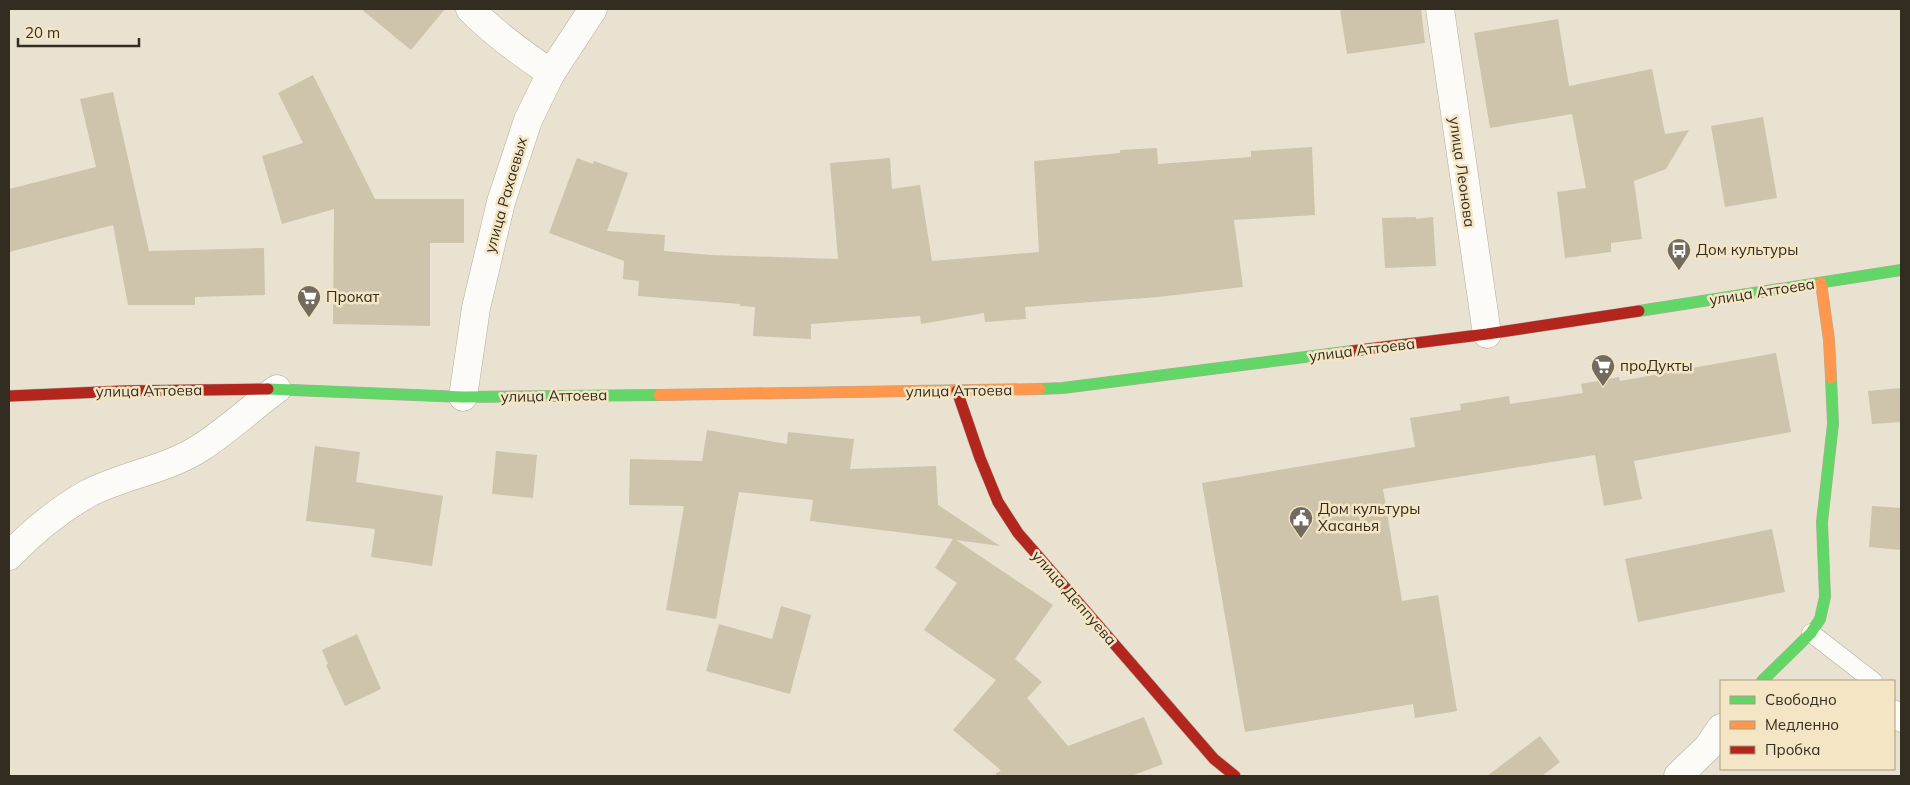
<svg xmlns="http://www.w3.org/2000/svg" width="1910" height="785" font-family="Mulish,sans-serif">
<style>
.building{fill:#cec3ab}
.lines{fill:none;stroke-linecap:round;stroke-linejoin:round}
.lane-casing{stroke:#b2ac9e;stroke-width:19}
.street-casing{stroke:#b2ac9e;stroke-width:29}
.fast-casing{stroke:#b2ac9e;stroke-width:12}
.slow-casing{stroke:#b2ac9e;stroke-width:12}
.jam-casing{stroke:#b2ac9e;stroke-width:12}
.lane{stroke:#fcfbf8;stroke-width:18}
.street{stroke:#fcfbf8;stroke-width:28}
.fast{stroke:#63d668;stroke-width:11}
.slow{stroke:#ff974d;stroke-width:11}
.jam{stroke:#b3261e;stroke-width:11}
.labels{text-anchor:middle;stroke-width:5;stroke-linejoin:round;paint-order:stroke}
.street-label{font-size:15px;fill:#332d21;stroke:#f4e6c5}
.poi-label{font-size:15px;fill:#332d21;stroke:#f4e6c5;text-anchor:start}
</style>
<rect width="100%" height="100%" fill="#eae2d0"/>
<g class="building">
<polygon points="361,9 445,9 411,50"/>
<polygon points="1340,9 1421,9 1425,43 1347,54"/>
<polygon points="1558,19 1569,86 1652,69 1665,134 1689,130 1666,169 1634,181 1642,239 1611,243 1611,252 1565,258 1557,192 1586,188 1572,114 1490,128 1474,33"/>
<polygon points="313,75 375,199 464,199 464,243 430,243 430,326 333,324 334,209 282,224 262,156 303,143 278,93"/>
<polygon points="113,92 149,251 264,248 265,295 195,297 195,305 128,305 113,225 9,252 9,189 96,167 80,99"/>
<polygon points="1763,117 1777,198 1725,207 1711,126"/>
<polygon points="1312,147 1315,215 1234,220 1243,287 1158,297 1025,307 1026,319 985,322 984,313 921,324 920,316 811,324 811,339 753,336 755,307 740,306 740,304 638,296 639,281 623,279 624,261 549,233 577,158 593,164 594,161 628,173 607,231 665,235 664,251 711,255 838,259 830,163 890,158 892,189 920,185 932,261 1039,252 1034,161 1120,153 1120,150 1157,148 1158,164 1251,157 1251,151"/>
<polygon points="1416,217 1416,219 1433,217 1436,266 1385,268 1382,218"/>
<polygon points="1776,353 1791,432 1634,461 1642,499 1604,506 1595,455 1383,489 1402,601 1438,595 1457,711 1415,718 1413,704 1245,732 1202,483 1415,447 1410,418 1461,410 1460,404 1509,396 1510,404 1583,393 1581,384 1619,377 1620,381"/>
<polygon points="1901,388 1901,422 1872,424 1868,391"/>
<polygon points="707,430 787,444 788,432 854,439 850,469 936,466 938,505 1000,546 956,540 1053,605 1015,659 1042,682 1027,698 1068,746 1144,717 1163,764 1131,776 996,776 996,773 1001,771 997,767 953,730 996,680 924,630 957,583 935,568 953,539 810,521 813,500 739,492 716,619 666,610 684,506 629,505 630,459 702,461"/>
<polygon points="315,446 360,452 356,482 443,496 432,566 371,557 375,529 306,521"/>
<polygon points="496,451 537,455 533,498 492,494"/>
<polygon points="1872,506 1901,508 1901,550 1869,547"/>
<polygon points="1772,529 1785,592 1638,622 1625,559"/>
<polygon points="781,606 811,615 790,694 706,671 719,624 772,639"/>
<polygon points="357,634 381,689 345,706 326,665 328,664 322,650"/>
<polygon points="1540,736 1560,762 1542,776 1487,776"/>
</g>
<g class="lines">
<g class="lane-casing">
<g id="lane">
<polyline points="1811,633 1873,681"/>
<polyline points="1894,709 1901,723"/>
</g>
</g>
<g class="street-casing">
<g id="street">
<path d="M 470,9 C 495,34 522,54 551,73"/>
<polyline points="1440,9 1487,334"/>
<polyline points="463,397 476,308 501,202 528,120 551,73 593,9"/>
<path d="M 9,556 C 31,533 59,510 87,494 C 123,475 166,470 200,448 C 227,431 251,408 277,389"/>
<polyline points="1678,776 1708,747 1721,728"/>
</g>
</g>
<g class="fast-casing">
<g id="fast">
<polyline points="1639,311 1901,270"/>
<polyline points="268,389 463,397 659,395"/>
<polyline points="1040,389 1063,388 1352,351"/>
<polyline points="1762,681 1811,633 1820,619 1825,597 1822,522 1833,424 1831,378"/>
</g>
</g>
<g class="slow-casing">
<g id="slow">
<polyline points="1821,283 1829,340 1831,378"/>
<polyline points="659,395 1040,389"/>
</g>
</g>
<g class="jam-casing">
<g id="jam">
<polyline points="1352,351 1487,334 1639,311"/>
<polyline points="957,391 980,458 998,502 1018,533 1214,759 1235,776"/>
<polyline points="9,396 124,391 268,389"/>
</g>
</g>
<use href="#lane" class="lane"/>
<use href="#street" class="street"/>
<use href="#fast" class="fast"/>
<use href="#slow" class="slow"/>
<use href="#jam" class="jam"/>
</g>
<defs>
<g id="bus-pin" transform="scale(1.25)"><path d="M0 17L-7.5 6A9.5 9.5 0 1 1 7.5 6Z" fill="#736c5e" stroke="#f4e6c5"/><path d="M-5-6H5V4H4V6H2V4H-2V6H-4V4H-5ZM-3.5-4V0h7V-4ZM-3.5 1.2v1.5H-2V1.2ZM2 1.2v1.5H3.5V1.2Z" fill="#fff"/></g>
<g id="supermarket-pin" transform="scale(1.25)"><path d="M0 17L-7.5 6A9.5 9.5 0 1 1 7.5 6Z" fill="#736c5e" stroke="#f4e6c5"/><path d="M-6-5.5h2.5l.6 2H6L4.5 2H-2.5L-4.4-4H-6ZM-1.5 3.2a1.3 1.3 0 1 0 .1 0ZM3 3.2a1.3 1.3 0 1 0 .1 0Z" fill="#fff"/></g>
<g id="civic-pin" transform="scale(1.25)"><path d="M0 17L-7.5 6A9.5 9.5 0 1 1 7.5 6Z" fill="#736c5e" stroke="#f4e6c5"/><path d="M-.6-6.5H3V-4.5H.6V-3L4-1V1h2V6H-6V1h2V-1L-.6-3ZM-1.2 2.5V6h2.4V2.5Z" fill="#fff"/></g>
</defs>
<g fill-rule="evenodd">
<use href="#bus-pin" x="1679" y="250"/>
<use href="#supermarket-pin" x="309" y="297"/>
<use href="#supermarket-pin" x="1603" y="366"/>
<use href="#civic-pin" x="1301" y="518"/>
</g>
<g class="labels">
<g class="street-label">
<text transform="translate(1462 172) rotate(82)" y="5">улица Леонова</text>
<text transform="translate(506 195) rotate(-74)" y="5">улица Рахаевых</text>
<text transform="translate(1762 292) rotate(-9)" y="5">улица Аттоева</text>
<text transform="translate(1362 350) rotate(-7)" y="5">улица Аттоева</text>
<text transform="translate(149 391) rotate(-1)" y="5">улица Аттоева</text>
<text transform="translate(959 391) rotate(-1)" y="5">улица Аттоева</text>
<text transform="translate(554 396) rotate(-1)" y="5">улица Аттоева</text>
<text transform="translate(1074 598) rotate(49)" y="5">улица Деппуева</text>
</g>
<g class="poi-label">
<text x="1696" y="255">Дом культуры</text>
<text x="326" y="302">Прокат</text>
<text x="1620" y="371">проДукты</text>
<text x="1318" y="514">Дом культуры<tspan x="1318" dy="17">Хасанья</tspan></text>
</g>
</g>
<rect width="1910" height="785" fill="none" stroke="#332d21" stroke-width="20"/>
<rect x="1720" y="680" width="175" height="90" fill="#f4e6c5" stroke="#a79c83"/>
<rect x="1730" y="696" width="25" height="8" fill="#63d668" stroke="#a79c83"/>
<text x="1765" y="705" font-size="15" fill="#332d21">Свободно</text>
<rect x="1730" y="721" width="25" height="8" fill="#ff974d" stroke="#a79c83"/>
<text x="1765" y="730" font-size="15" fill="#332d21">Медленно</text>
<rect x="1730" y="746" width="25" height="8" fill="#b3261e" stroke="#a79c83"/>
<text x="1765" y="755" font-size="15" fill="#332d21">Пробка</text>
<path d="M18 38v8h121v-8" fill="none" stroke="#332d21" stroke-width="2.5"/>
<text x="25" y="38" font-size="15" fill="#332d21" stroke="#f4e6c5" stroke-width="4" paint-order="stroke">20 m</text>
</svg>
